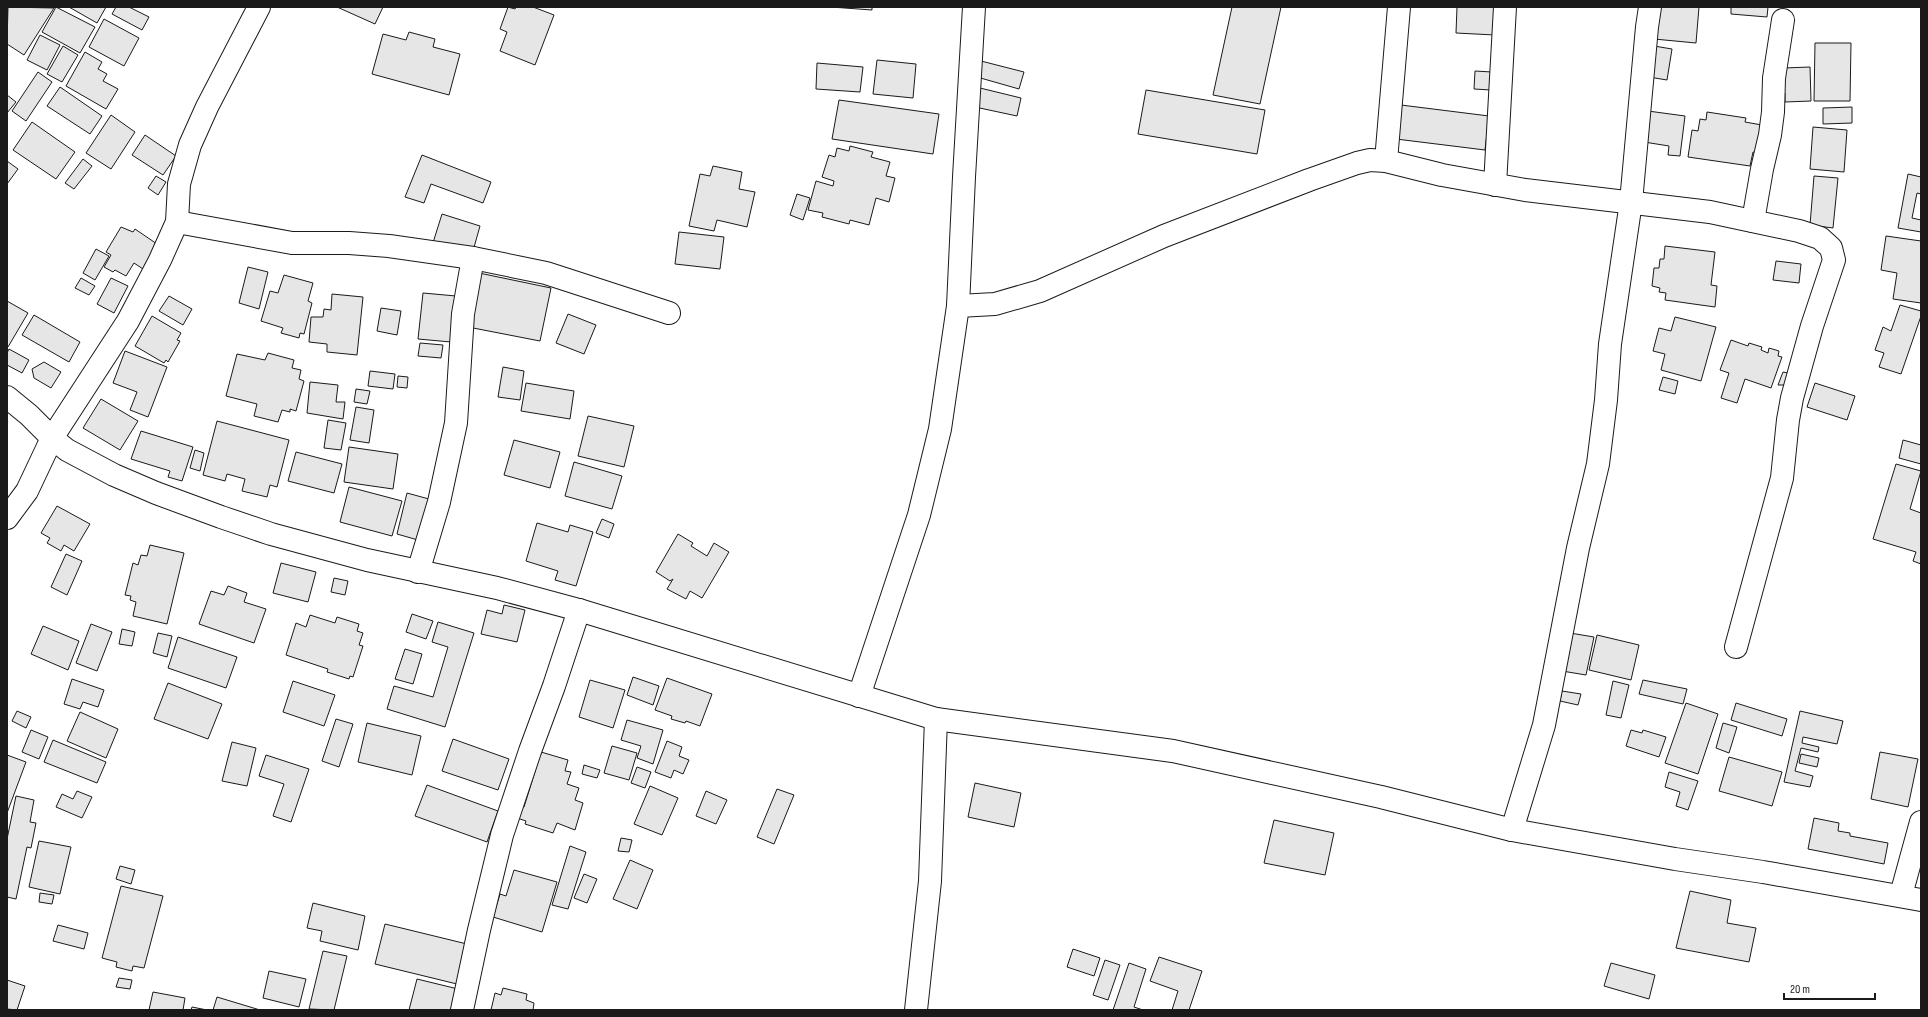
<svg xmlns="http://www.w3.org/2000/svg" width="1928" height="1017" font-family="'Sofia Sans Condensed',sans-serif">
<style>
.building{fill:#e6e6e6;stroke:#1a1a1a}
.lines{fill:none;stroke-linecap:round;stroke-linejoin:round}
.minor-casing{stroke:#1a1a1a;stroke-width:24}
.minor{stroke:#fff;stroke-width:22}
</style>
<rect width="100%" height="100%" fill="#fff"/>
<g class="building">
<polygon points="8,7 54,8 24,55 7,44"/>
<polygon points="56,7 95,27 80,53 42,32"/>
<polygon points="69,7 106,7 97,23"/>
<polygon points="116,7 129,7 149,17 142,30 112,14"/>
<polygon points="337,7 383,7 375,24"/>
<polygon points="508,7 515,9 516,7 533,7 554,15 535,65 500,51 507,32 500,29"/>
<polygon points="831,7 872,7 872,10"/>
<polygon points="1232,7 1281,7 1260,104 1213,95"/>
<polygon points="1457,7 1496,7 1495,35 1456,33"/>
<polygon points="1657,7 1699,7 1696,43 1654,39"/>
<polygon points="1731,7 1768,7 1767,17 1731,14"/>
<polygon points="104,19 139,38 124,66 89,47"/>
<polygon points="409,32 435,39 433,47 460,54 449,95 372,74 383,34 406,40"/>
<polygon points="40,35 60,45 47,70 27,60"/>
<polygon points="1815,43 1851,43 1850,101 1814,101"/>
<polygon points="63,46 78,55 62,82 47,74"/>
<polygon points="1654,46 1672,49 1667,80 1649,77"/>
<polygon points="85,52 102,62 98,69 107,74 103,81 118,89 106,109 66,86"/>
<polygon points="877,60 916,64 913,98 873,94"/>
<polygon points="981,61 1024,72 1019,89 977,77"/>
<polygon points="817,63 863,67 860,92 816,89"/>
<polygon points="1810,67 1811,101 1785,102 1785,93 1778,94 1784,68"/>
<polygon points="1475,71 1492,72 1491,90 1474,89"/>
<polygon points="38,72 52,82 26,121 12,111"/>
<polygon points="60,87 102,116 90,134 47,106"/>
<polygon points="980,88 1021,98 1017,116 975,107"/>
<polygon points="1146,90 1265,110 1257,154 1138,134"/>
<polygon points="7,95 16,102 7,113"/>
<polygon points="839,100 939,114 933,154 832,139"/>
<polygon points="1401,105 1489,116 1485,150 1396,139"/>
<polygon points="1852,107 1852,123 1823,124 1823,108"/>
<polygon points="1648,111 1685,116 1680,156 1668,155 1669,146 1644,142"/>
<polygon points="1707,112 1746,118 1745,122 1762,125 1757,153 1753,152 1750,166 1688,157 1692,130 1698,131 1700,119 1706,120"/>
<polygon points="111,115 135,132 111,169 86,153"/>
<polygon points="32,122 75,152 56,179 13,150"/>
<polygon points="1813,127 1847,130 1844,172 1810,169"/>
<polygon points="145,135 176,156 163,175 132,155"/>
<polygon points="850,146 873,152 871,157 890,162 886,176 895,178 889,202 876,198 869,225 850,220 849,224 822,217 823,213 808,210 816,181 833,186 834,181 822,177 829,155 835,157 837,148 849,151"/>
<polygon points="422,155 491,182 483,203 431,184 424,203 405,197"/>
<polygon points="83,159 92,166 74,189 65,183"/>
<polygon points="7,161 18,169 7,184"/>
<polygon points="713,166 742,172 739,189 755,192 747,227 717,220 714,231 689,226 700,174 710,176"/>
<polygon points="1908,174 1921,177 1921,194 1917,193 1912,218 1921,220 1921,232 1898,228"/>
<polygon points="156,176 166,182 158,195 148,188"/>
<polygon points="1814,176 1838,178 1833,228 1810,225"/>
<polygon points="797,194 810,198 803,220 790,215"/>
<polygon points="442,214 480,226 471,258 432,246"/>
<polygon points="121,227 133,232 135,229 157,244 143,269 134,263 126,276 115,270 113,272 104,267 111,255 106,252"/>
<polygon points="679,232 724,237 720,269 675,264"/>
<polygon points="1886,236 1921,241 1921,303 1893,299 1897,273 1881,270"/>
<polygon points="1665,246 1715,252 1711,285 1717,286 1715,307 1665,300 1666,293 1659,292 1660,288 1652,286 1654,268 1659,268 1660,259 1664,259"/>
<polygon points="96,249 109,256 95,280 83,273"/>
<polygon points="1776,261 1801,264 1799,283 1773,280"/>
<polygon points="248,267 268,272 259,309 239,303"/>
<polygon points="479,273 551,288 540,341 468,327"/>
<polygon points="284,275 313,283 308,301 312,303 304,334 300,333 299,338 281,333 283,328 261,321 270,291 278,293"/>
<polygon points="81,278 95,286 89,295 75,288"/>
<polygon points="111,278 128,286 114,313 97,304"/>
<polygon points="423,293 456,296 451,342 418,339"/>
<polygon points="332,294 363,297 357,355 327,352 327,344 309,342 311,317 323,317 324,309 331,310"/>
<polygon points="169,296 192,309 183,325 159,311"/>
<polygon points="7,301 28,313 8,347 7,346"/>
<polygon points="1900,305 1921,311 1921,316 1901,374 1879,367 1884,353 1875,350 1883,327 1891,331"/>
<polygon points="381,308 401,311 397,335 377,331"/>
<polygon points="568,314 596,325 584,354 556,343"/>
<polygon points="34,315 80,342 69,362 22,335"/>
<polygon points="152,316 181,333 177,340 180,341 168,362 166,360 164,363 135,346"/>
<polygon points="1675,317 1716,327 1701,381 1661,370 1665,354 1653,351 1659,328 1671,331"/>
<polygon points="1731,340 1748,346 1749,343 1762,347 1761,350 1768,353 1769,348 1779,351 1778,356 1782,357 1771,388 1745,379 1737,403 1721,398 1729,373 1720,370"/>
<polygon points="420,343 443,345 441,358 418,356"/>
<polygon points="9,349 29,360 22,373 7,365 7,353"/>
<polygon points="125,351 167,367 148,417 130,410 137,392 113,383"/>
<polygon points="268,353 294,360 292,368 301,370 299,379 304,381 296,411 290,409 290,412 282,410 278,422 254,416 257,404 226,396 237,354 265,360"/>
<polygon points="44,362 61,372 51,388 34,378 32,369"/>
<polygon points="503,367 524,371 520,400 498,397"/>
<polygon points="370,371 395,374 393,389 368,386"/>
<polygon points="1783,372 1794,374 1786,385 1778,385"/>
<polygon points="398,376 408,377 407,388 397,387"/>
<polygon points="1663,377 1678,381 1675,394 1659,390"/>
<polygon points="310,382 338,385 336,402 345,402 343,419 307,413"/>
<polygon points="526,383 574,391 570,419 521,411"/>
<polygon points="1815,383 1855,396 1847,420 1807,407"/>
<polygon points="356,389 370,391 367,404 354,402"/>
<polygon points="101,399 138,421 120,450 83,428"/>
<polygon points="356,407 374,410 369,443 350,440"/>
<polygon points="588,416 634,426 624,467 578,456"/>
<polygon points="328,420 346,423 341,450 324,448"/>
<polygon points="217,421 289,440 277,487 270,485 267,497 242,491 245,479 227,474 225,481 203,475"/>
<polygon points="141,431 193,447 182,481 168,477 170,471 131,459"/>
<polygon points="514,440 560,452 550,488 504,475"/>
<polygon points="1903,440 1921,445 1921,464 1899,458"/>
<polygon points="349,447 398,454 393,489 344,482"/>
<polygon points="195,450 204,453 200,471 190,468"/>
<polygon points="296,452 342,464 334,493 288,481"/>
<polygon points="574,462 622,476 612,509 565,496"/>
<polygon points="1896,464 1921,471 1910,509 1921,513 1921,564 1913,561 1916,552 1873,539"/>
<polygon points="349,487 402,501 392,536 340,522"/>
<polygon points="407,493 429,499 418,540 397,534"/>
<polygon points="57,506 90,524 74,551 64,545 61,551 47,543 50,538 41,533"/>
<polygon points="602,519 614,524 609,538 596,533"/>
<polygon points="537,523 568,532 570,525 593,532 576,586 555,580 558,571 526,561"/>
<polygon points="678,534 693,543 691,546 707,556 714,543 729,552 702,598 690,591 686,599 667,589 673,579 670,581 656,572"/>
<polygon points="150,545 184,553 167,624 133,616 136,602 130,600 131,596 125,595 133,563 138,565 141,555 147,556"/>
<polygon points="66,554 82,561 67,595 51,587"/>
<polygon points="281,563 316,572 308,602 273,593"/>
<polygon points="334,578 348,581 345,595 331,592"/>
<polygon points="228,586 247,593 244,602 266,609 254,643 199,624 211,591 224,595"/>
<polygon points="504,605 525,610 517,642 481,634 487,610 502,614"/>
<polygon points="412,614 433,621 426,639 406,632"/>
<polygon points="310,615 335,623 337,617 359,624 357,631 363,633 359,645 363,646 353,677 350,676 349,679 327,672 328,669 286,655 296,623 306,627"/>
<polygon points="438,622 474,633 445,727 387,709 394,686 433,697 448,647 432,642"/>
<polygon points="91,624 112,632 97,671 76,663"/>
<polygon points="43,626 79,641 68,670 31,654"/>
<polygon points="122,629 135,632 132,646 119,644"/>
<polygon points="158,633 172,636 167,657 153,653"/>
<polygon points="1570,633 1594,637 1586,675 1562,671"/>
<polygon points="1597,635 1639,645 1631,680 1589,670"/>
<polygon points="178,637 237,657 226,688 168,668"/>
<polygon points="405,649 422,654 413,684 395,679"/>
<polygon points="633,677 659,686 653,705 627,695"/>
<polygon points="667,678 712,694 700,726 686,721 685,723 671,719 672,716 655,710"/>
<polygon points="72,679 104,690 98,707 83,702 80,709 64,704"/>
<polygon points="590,680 625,690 613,728 579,717"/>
<polygon points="1643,680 1687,689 1683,704 1639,694"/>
<polygon points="293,681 335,695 324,726 283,712"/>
<polygon points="1613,681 1629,685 1621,718 1606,715"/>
<polygon points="168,683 222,704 208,739 154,719"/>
<polygon points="1562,691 1581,694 1578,705 1560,701"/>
<polygon points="1686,703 1718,714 1698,774 1665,763"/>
<polygon points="1736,703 1787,719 1782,736 1731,720"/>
<polygon points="17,711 31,717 26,728 12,721"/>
<polygon points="1800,711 1843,721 1837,744 1803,737 1802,743 1819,747 1818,752 1801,748 1795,771 1813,776 1810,787 1784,782"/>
<polygon points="80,712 118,729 106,758 67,741"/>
<polygon points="336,719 353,724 339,767 322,761"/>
<polygon points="627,720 663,730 653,764 637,758 641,746 621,740"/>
<polygon points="367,723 421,736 412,775 358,762"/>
<polygon points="1723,723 1737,727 1729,753 1716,748"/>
<polygon points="31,730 48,737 39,759 22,752"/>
<polygon points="1631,730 1642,733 1643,730 1666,737 1659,757 1626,746"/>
<polygon points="453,739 509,759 498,790 442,771"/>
<polygon points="53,740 106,762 97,783 44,762"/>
<polygon points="667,741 682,747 679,756 689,760 683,774 674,770 671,778 655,772"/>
<polygon points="232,742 256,748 247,786 222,781"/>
<polygon points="612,746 637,753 629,780 604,773"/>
<polygon points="541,752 568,760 565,771 571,772 567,784 579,788 575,800 583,803 575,830 557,823 553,833 525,824 526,821 514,817 518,805 524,807"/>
<polygon points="1880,752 1918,759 1908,807 1871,799"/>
<polygon points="1801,754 1819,758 1817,767 1799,763"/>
<polygon points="7,755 26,762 7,813"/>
<polygon points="266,755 309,769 291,822 273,816 284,784 259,776"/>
<polygon points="1729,757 1782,772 1772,806 1719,791"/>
<polygon points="584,765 600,770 597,778 582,774"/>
<polygon points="637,767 651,772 645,788 631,783"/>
<polygon points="1669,772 1698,781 1688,810 1676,806 1680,792 1665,787"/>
<polygon points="975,783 1021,793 1014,827 968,817"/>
<polygon points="427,785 498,811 487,842 415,816"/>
<polygon points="650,786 678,798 662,835 634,824"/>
<polygon points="777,789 794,795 774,844 757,837"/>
<polygon points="77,791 92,797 82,818 56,807 62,794 73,799"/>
<polygon points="706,791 727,800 716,824 696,816"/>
<polygon points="16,796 34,800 30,822 36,823 31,848 27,847 16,899 7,897 7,839"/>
<polygon points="1814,818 1839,823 1838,831 1850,833 1850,836 1888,843 1884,864 1808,849"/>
<polygon points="1274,820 1334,833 1325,875 1264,863"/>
<polygon points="621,838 632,840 629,852 618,851"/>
<polygon points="39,841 71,847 60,894 29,887"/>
<polygon points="570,846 586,852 568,909 552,905"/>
<polygon points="630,860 653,870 637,909 613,899"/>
<polygon points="120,866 135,870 131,884 116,879"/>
<polygon points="514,870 557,882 542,932 493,917 500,894 506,896"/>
<polygon points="584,874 597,879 587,903 574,898"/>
<polygon points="121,886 163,896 144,968 133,966 132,971 116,967 117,962 102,958"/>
<polygon points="1690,891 1731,900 1727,923 1756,928 1749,962 1676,948"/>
<polygon points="40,893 54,895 52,904 39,902"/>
<polygon points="313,903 365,916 358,950 320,941 322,931 307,928"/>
<polygon points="385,924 467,944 457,984 375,964"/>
<polygon points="58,925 88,933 84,949 53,941"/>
<polygon points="1073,949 1100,958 1094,976 1067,967"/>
<polygon points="323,951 347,956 334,1010 309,1009"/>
<polygon points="1159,957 1202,971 1189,1010 1172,1010 1178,991 1150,981"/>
<polygon points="1105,960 1120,965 1108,1000 1093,995"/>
<polygon points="1129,963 1146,969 1134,1007 1143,1010 1113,1010"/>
<polygon points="1611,963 1655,975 1649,999 1604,986"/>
<polygon points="269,971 306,979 299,1007 263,998"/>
<polygon points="119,978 132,980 130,989 116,987"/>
<polygon points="417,979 458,989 453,1010 409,1010"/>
<polygon points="7,980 25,986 17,1010 7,1009"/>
<polygon points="503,988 527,994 526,1000 534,1003 533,1010 491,1010 495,993 501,995"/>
<polygon points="153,992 185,998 183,1010 149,1010"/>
<polygon points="217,997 260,1010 213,1010"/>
<polygon points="192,1007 207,1010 191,1010"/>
</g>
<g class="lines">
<g class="minor-casing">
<g id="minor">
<polyline points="1386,161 1399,7"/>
<polyline points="1495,185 1505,7"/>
<polyline points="1753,221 1762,169 1770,135 1773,112 1774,78 1783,20"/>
<polyline points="177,222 292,243 349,243 389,246 473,258 546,273 669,313"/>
<polyline points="958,306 995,304 1040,291 1164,236 1309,180 1357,163 1370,160 1386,161 1442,175 1525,190 1710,212 1799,231 1820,238 1831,248 1834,260 1812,326 1792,398 1788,420 1782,478 1736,647"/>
<polyline points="7,397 29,415 52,438 67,450 114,475 156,493 221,517 271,534 367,560 497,588 579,610 936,719 1173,751 1381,797 1512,830 1675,859 1763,872 1921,900"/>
<polyline points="7,518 27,491 52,438 128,321 160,260 177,222 179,184 190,145 207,107 259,7"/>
<polyline points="418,572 439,502 456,423 463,314 473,258"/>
<polyline points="859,696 919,515 940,429 958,306 964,177 974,7"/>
<polyline points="1512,830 1544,725 1578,548 1598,464 1606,400 1610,344 1631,202 1647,27 1650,7"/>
<polyline points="1901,895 1921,822"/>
<polyline points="462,1010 479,930 502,835 530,751 554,686 579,610"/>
<polyline points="916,1010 930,881 936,719"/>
</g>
</g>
<use href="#minor" class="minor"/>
</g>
<rect width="1928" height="1017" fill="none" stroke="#1a1a1a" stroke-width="16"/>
<path d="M1784 993v6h91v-6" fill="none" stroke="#1a1a1a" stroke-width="2"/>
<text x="1790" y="993" font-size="12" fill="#1a1a1a" stroke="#ffffff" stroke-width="3" paint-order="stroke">20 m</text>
</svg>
